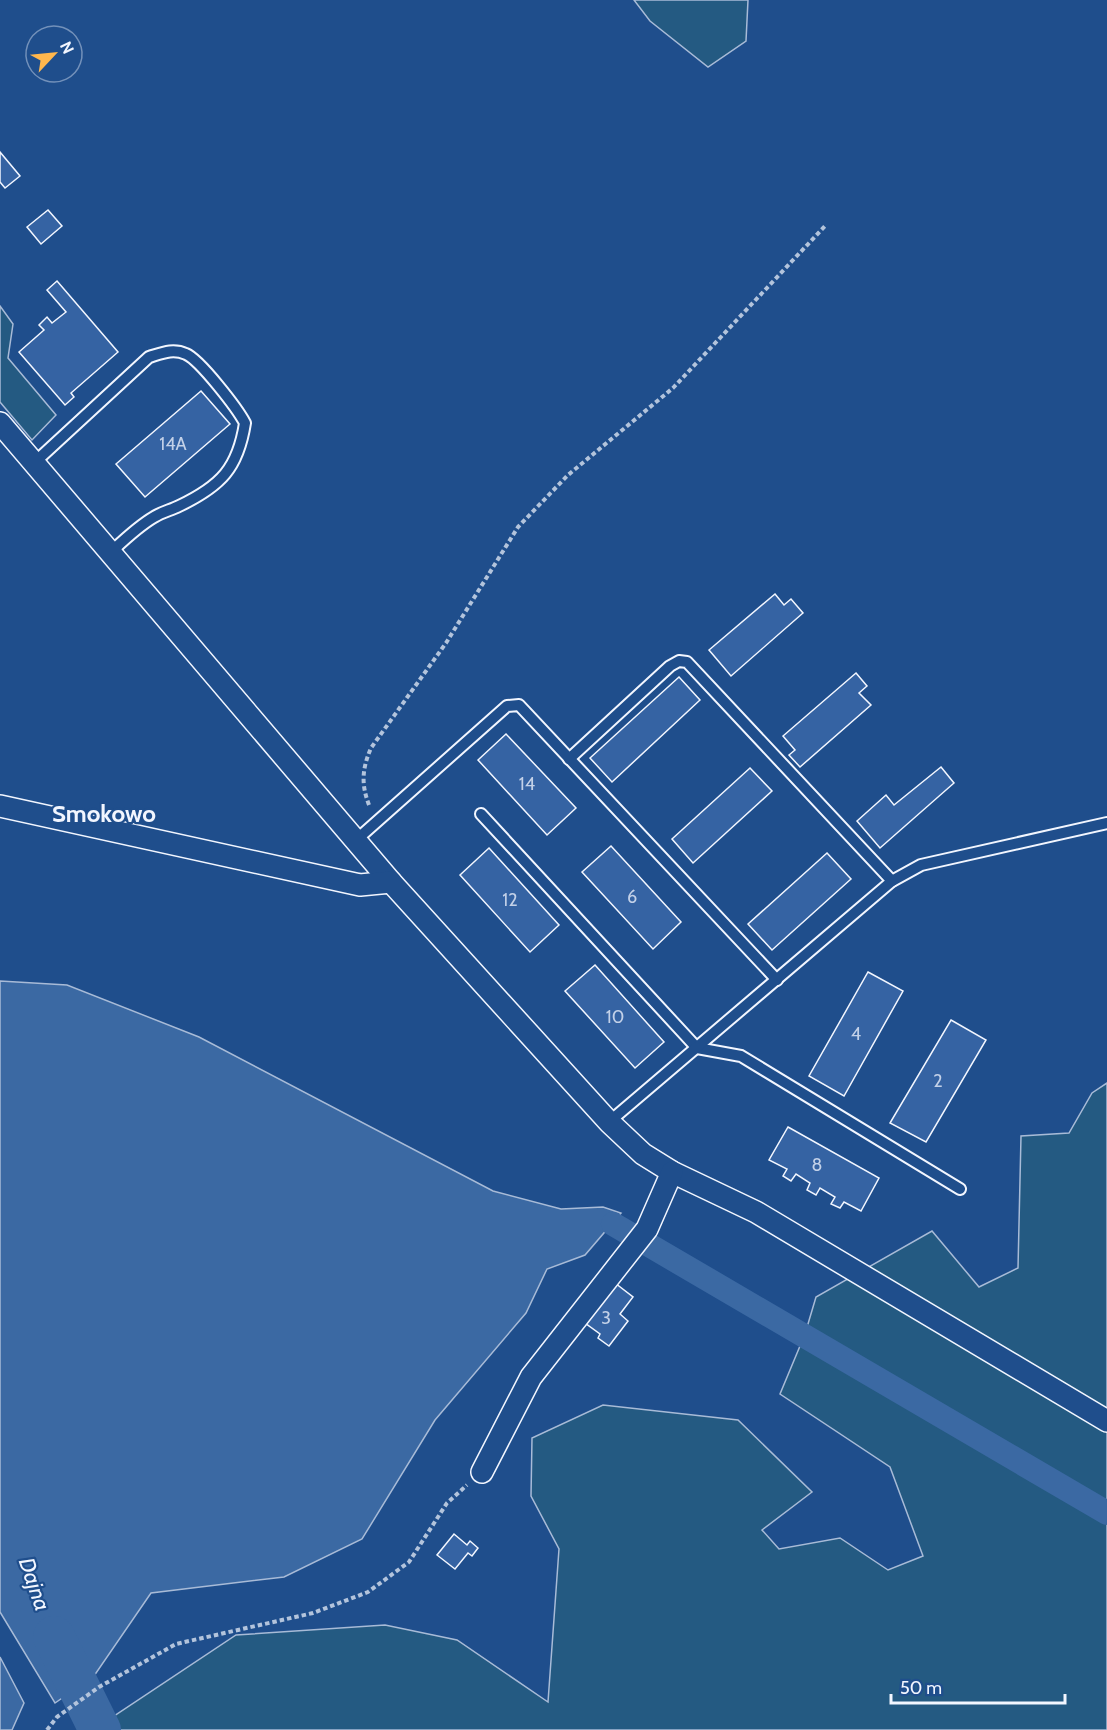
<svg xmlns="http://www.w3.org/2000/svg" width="1107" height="1730" font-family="Cabin,sans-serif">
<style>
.green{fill:#245a82;stroke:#a8bbd7;stroke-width:1.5}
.water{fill:#3b69a3;stroke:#a8bbd7;stroke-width:1.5}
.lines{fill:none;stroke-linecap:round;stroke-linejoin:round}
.canal{stroke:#3b69a3;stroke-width:24}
.river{stroke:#3b69a3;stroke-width:42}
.building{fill:#3563a3;stroke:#f2f6ff;stroke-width:1.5}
.service-casing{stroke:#f2f6ff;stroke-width:14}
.minor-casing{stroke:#f2f6ff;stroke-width:24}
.path{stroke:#b3c4dc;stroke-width:4;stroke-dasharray:4.5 3;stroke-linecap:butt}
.service{stroke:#1f4e8c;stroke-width:10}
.minor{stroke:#1f4e8c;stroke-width:21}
.labels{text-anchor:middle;stroke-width:4.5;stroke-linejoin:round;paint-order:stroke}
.number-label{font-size:18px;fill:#c3d1e8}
.water-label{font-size:22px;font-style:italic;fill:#f2f6ff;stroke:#1f4e8c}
.quarter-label{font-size:24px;font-weight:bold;fill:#f2f6ff;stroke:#1f4e8c}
</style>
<rect width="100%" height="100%" fill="#1f4e8c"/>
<g class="green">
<polygon points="634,0 748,0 746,41 708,67 650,21"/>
<polygon points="0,306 13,324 8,358 56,415 32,440 0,402"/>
<polygon points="1107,1083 1107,1730 93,1730 236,1635 385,1625 457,1640 548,1702 559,1549 531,1496 532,1438 603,1405 738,1420 812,1492 762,1530 779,1549 840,1538 888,1570 923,1556 890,1467 780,1394 805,1334 816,1297 932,1231 979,1287 1018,1268 1021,1136 1069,1133 1092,1093"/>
</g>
<g class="water">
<polygon points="0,981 67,985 199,1037 493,1191 561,1209 603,1207 621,1213 585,1255 547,1269 526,1313 435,1420 362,1539 284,1577 151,1593 94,1676 55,1703 0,1612"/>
<polygon points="0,1657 24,1703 12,1730 0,1730"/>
</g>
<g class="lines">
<polyline class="canal" points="613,1224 1107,1513"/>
<polyline class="river" points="54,1637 100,1730"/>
</g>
<g class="building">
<polygon points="0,152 20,176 5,188 0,182"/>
<polygon points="48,210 62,226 41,244 27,227"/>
<polygon points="57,281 118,352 71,393 74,397 65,405 19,352 44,330 39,325 47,317 52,323 66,312 47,290"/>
<polygon points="201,391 230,424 145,497 116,464"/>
<polygon points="775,594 784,605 791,599 803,613 731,676 709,650"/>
<polygon points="856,673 867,686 859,693 871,705 800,767 789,755 795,750 783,736"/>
<polygon points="679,677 700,700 612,782 590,758"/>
<polygon points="506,734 576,808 547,835 478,760"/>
<polygon points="941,767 954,783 880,848 857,821 886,795 894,805"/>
<polygon points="750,768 772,791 693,863 672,839"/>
<polygon points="611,846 681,922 653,949 582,872"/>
<polygon points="489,848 559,925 530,952 460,875"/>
<polygon points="827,853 851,879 772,950 748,924"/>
<polygon points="595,965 664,1042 635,1068 565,991"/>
<polygon points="868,972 903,991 844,1096 809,1076"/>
<polygon points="951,1020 986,1040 926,1142 890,1123"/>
<polygon points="788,1127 879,1178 861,1211 844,1202 840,1208 831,1204 835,1197 820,1188 816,1195 807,1190 810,1183 796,1174 791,1181 783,1176 787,1169 769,1160"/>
<polygon points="615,1283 633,1297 620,1314 628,1321 609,1346 598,1338 600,1334 585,1323"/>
<polygon points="454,1534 467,1545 470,1541 478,1548 472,1556 468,1553 455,1569 437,1555"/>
</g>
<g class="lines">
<g class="service-casing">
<g id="service">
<path d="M 34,463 L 149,357 C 162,353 173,348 186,354 C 200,360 237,408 245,423 C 238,468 221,486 179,506 C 171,510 162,512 154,517 C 137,527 124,540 110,553"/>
<polyline points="569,759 670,666 679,661 687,662 892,881"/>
<polyline points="481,814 697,1048 741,1056 960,1189"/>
<polyline points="355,841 507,706 519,705 777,980"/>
<polyline points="609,1122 892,881 921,865 1107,823"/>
</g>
</g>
<g class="minor-casing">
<g id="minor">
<polyline points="0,423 391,882"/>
<polyline points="0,806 360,885 391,882 609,1122 643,1154 672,1172 756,1212 1107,1421"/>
<polyline points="482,1472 531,1377 647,1229 672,1172"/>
</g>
</g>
<g class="path">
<path d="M 369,805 C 361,784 362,769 371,748 L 446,643 L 518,527 L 568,475 L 673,388 L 825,226"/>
<polyline points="47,1730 57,1717 99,1687 176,1644 313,1613 368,1592 409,1562 447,1503 467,1485"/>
</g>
<use href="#service" class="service"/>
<use href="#minor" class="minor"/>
</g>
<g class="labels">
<g class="number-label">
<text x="173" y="450">14A</text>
<text x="527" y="790">14</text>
<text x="632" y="903">6</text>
<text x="510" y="906">12</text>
<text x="615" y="1023">10</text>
<text x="856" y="1040">4</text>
<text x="938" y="1087">2</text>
<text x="817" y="1171">8</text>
<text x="606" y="1324">3</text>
</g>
<g class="water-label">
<text transform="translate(35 1584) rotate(71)" y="8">Dajna</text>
</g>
<g class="quarter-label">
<text x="104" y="822">Smokowo</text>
</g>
</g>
<g transform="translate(54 54) rotate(64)"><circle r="28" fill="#1f4e8c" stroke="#7391ba" stroke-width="1.5"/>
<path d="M0-4.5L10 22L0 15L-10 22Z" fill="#ffb74d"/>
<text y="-9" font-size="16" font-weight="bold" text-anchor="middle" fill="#f2f6ff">N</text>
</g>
<path d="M891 1694v9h174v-9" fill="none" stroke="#f2f6ff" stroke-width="3"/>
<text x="900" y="1694" font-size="18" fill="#f2f6ff" stroke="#1f4e8c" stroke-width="4.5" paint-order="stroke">50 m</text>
</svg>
